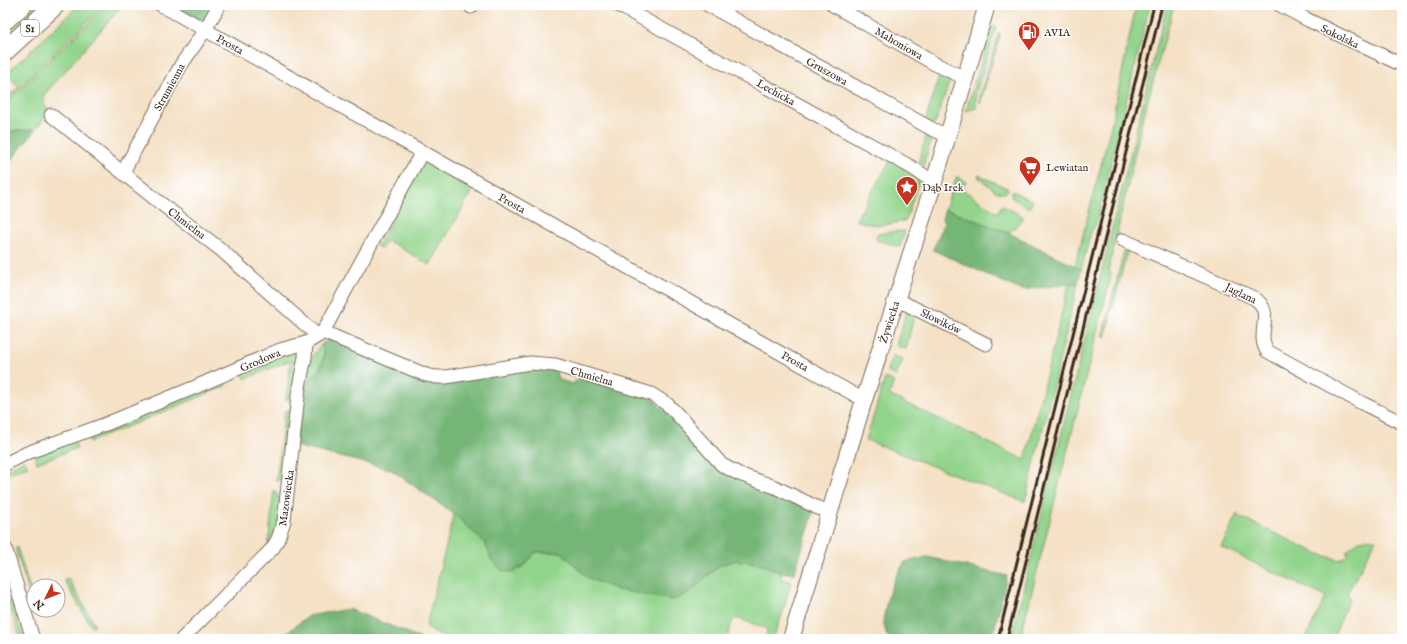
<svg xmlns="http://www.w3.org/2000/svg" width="1407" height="644" font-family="'IM FELL English',serif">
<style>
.green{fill:#92d48b;stroke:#667f54}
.forest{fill:#75b677;stroke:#58704a}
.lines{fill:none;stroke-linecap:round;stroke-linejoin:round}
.minor-casing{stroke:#7c6a59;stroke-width:15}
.major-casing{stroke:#7c6a59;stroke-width:18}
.highway-casing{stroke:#7c6a59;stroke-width:21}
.minor{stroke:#fff;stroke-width:13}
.major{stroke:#fff;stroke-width:16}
.highway{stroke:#fff;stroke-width:19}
.rail{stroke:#3b2a1e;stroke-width:3}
.labels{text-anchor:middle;stroke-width:3;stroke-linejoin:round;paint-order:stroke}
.shield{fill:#fff;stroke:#766a62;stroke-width:1}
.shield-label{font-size:10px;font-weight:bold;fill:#3b2a1e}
.poi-label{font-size:11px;fill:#3b2a1e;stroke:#fff;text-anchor:start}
.street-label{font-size:11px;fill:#3b2a1e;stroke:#fff}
</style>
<rect width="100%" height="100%" fill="#fff"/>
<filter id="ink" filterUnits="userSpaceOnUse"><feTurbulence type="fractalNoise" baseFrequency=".025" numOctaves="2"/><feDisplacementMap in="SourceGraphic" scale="8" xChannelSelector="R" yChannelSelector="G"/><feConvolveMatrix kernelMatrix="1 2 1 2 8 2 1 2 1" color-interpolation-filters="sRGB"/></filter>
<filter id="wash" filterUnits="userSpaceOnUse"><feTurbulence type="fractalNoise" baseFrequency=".012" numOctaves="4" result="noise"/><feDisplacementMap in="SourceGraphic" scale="16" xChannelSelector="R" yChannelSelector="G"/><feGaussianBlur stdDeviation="0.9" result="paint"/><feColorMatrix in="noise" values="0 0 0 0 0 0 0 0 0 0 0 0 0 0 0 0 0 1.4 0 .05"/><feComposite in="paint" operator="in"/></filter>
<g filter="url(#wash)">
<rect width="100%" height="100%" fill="#f4e1c6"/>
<g class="green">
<polygon points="32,5 42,5 5,40 5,30"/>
<polygon points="79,5 104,5 5,102 5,99 19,87 6,74"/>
<polygon points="107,5 123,5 44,95 44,104 50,111 35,130 13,131 5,135 5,104"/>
<polygon points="1136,5 1150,5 1096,224 1091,232 1081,270 1075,266 1110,130"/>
<polygon points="1167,5 1174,5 1142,122 1109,268 1111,275 1105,301 1020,639 1011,639"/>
<polygon points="992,26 996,28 976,93 976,108 966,111"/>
<polygon points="999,32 1000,36 980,103 980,95"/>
<polygon points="941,71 951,77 935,124 925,122"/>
<polygon points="928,130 933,133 922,170 917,168"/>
<path d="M 891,159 L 912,172 L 919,181 L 906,220 C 886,226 875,227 856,220 Z"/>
<polygon points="426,161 475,186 430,265 387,240 381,249 377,246 422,164"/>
<polygon points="979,175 1009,189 1005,193 997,192 978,177"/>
<polygon points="957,176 966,182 962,189 997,213 1002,205 1024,217 1009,233 945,209"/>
<polygon points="1012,191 1033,201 1029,208 1012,198 1011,196"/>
<polygon points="896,231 905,231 900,247 876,240 877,234"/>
<polygon points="1129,245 1105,337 1103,334 1125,247"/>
<polygon points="1078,283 1025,502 866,440 885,378 894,382 889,395 1025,460 1069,284"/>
<polygon points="907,311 915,312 906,349 898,347 896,345"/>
<path d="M 322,344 C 326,362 322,365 311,378 C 307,383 304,389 301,395 C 306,375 307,359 322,344 Z"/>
<polygon points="294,353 299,357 294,397 286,400 291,360 245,379 242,372 281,354"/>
<polygon points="894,356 903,359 896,376 888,372 887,370 892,357"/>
<polygon points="223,380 226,386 90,442 88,438 89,435"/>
<polygon points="293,408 285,478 276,481 285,411"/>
<polygon points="74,440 77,448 37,463 34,455"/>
<polygon points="24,460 28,466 5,475 5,470"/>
<path d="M 274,490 C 289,508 276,528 268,546 Z"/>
<polygon points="454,514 485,543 492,561 525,565 535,552 561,552 588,578 706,577 722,564 737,560 761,564 781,572 781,578 791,582 783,612 773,639 765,639 767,633 766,628 736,618 732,622 727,639 452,639 434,633 426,626"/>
<path d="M 1237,514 L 1240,517 L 1319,554 L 1340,560 L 1347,556 L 1347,550 C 1356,543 1365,535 1376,540 L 1347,594 L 1350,597 L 1333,639 L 1305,639 L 1326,597 L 1221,547 Z"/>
<polygon points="17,547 31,592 29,592 15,549"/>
<polygon points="68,578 95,625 91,626 64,580"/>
<polygon points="12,600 24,637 22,639 19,639 20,637 8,601"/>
</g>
<g class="forest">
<polygon points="169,5 215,5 203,24"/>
<polygon points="35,130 5,168 5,135 13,131"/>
<polygon points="945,209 1009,233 1075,266 1081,270 1078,283 1021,290 933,250 944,223 942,219"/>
<polygon points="333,340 426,378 530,365 555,368 558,379 572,384 583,376 650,396 714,459 814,511 795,572 792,574 781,572 761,564 737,560 722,564 706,577 691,592 673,600 618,590 588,578 561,552 535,552 525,565 514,572 502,571 492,561 485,543 454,514 390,469 295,446 301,395 311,379 321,368 324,354 322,344 326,341"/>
<polygon points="927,557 1007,576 992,639 894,639 887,636 883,621 888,596 895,578 905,562"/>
<polygon points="349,609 413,635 421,639 279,639 308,616"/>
</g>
</g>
<g filter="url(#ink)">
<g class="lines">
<g class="minor-casing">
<g id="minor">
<polyline points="161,5 864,400"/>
<polyline points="618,5 911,167 934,182"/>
<polyline points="708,5 932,129 948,136"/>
<polyline points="833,5 935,64 965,78"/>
<polyline points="1280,5 1308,20 1402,65"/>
<polyline points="471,7 472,5"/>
<polyline points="51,115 159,202 220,249 318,336"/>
<polyline points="123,172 181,65 205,30 219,5"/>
<path d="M 1123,240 L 1254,298 C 1276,312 1255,333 1267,351 L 1360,402 L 1402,423"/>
<polyline points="896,299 986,344"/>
<polyline points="323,332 426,375 436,377 446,377 530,363 555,365 651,394 667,404 677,414 722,465 739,474 775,487 818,508 829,511"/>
<polyline points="5,464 27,453 106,424 193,388 280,350 306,343 318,336 323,332 356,271 422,152"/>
<polyline points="5,548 33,639"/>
<polyline points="182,639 273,548 278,539 284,521 299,387 305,357 306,343"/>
</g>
</g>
<g class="major-casing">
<polyline id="major" points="791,639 864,400 934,182 987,5"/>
</g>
<g class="highway-casing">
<g id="highway">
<polyline points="5,20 22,5"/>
<polyline points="5,51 55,5"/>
</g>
</g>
<use href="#minor" class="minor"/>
<use href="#major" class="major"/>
<use href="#highway" class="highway"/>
<g class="rail">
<polyline points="998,639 1154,5"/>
<polyline points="1007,639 1162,5"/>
</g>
</g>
</g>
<defs>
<g id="fuel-pin" transform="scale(1.15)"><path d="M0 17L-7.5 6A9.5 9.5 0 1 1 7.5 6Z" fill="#c8321e" stroke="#fff"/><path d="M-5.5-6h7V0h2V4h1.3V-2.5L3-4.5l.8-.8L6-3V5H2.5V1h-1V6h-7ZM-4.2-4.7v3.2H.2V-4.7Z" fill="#fff"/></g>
<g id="supermarket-pin" transform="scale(1.15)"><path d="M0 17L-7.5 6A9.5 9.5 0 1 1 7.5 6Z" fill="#c8321e" stroke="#fff"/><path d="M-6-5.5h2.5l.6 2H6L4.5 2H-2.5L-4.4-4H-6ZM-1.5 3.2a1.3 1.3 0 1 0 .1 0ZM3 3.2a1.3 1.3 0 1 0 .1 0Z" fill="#fff"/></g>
<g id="sight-pin" transform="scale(1.15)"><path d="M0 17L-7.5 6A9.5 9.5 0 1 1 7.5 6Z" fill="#c8321e" stroke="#fff"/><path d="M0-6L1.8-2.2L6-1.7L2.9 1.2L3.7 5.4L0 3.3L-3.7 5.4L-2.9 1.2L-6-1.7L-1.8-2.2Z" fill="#fff"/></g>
</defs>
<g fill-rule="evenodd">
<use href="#fuel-pin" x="1029" y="32"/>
<use href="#supermarket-pin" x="1030" y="167"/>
<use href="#sight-pin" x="907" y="187"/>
</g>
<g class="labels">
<rect class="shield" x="21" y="20" width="18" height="16" rx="3"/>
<g class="shield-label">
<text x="30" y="32">S1</text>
</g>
<g class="poi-label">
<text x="1044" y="36">AVIA</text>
<text x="1046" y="171">Lewiatan</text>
<text x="922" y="191">Dąb Irek</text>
</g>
<g class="street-label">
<text transform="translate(1340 36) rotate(26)" y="4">Sokolska</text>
<text transform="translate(899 43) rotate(30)" y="4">Mahoniowa</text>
<text transform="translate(230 44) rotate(29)" y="4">Prosta</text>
<text transform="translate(827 71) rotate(29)" y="4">Gruszowa</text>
<text transform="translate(169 87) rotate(-61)" y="4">Strumienna</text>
<text transform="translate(776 92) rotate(29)" y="4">Lechicka</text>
<text transform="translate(512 203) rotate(29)" y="4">Prosta</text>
<text transform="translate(187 223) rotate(37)" y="4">Chmielna</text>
<text transform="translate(1241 293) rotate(26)" y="4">Jaglana</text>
<text transform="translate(941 321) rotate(26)" y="4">Słowików</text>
<text transform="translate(889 322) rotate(-72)" y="4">Żywiecka</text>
<text transform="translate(260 360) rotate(-23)" y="4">Grodowa</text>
<text transform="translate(795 361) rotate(29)" y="4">Prosta</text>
<text transform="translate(592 376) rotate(16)" y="4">Chmielna</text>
<text transform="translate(286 498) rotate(-82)" y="4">Mazowiecka</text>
</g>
</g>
<rect width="1407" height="644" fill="none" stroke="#fff" stroke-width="20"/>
<g transform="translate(46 598) rotate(227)"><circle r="19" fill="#ffffff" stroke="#b1aaa5"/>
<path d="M0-3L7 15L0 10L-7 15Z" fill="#c8321e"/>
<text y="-6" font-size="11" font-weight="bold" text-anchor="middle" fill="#3b2a1e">N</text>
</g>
</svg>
